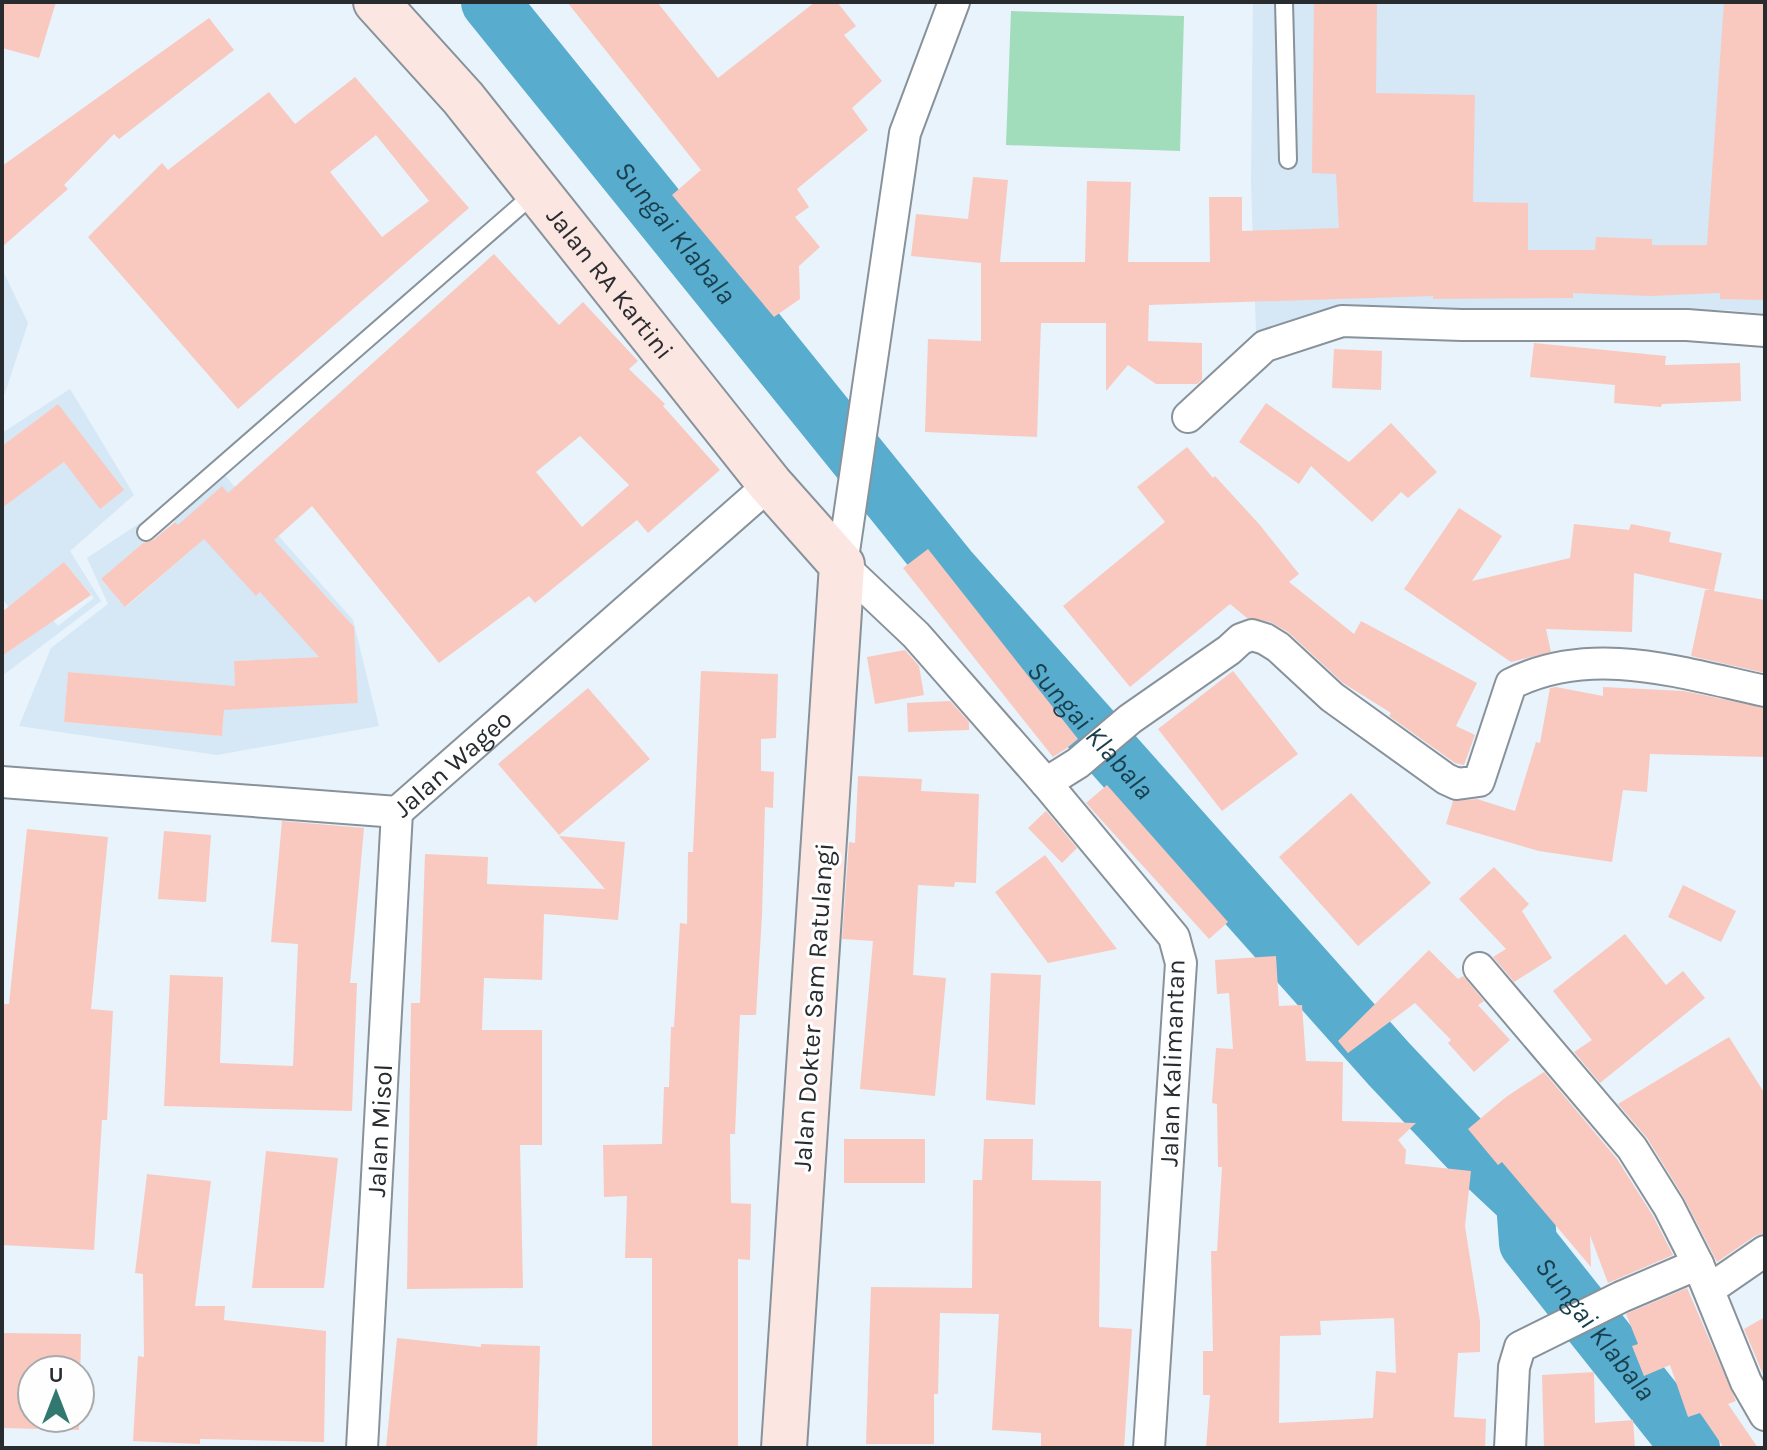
<svg xmlns="http://www.w3.org/2000/svg" width="1767" height="1450" font-family="Karla,sans-serif">
<style>
.built{fill:#d6e7f5;fill-rule:evenodd}
.green{fill:#a1dcbb}
.lines{fill:none;stroke-linecap:round;stroke-linejoin:round}
.river{stroke:#58accd;stroke-width:58}
.building{fill:#f9c9bf;fill-rule:evenodd}
.lane-casing{stroke:#88929a;stroke-width:20}
.street-casing{stroke:#88929a;stroke-width:34}
.secondary-casing{stroke:#88929a;stroke-width:48}
.lane{stroke:#fff;stroke-width:16}
.street{stroke:#fff;stroke-width:30}
.secondary{stroke:#fce6e2;stroke-width:44}
.labels{text-anchor:middle;stroke-width:6;stroke-linejoin:round;paint-order:stroke}
.street-label{font-size:26px;fill:#282c2f;stroke:#fefefe}
.water-label{font-size:28px;font-style:italic;fill:#193f4d;stroke:#fefefe}
</style>
<rect width="100%" height="100%" fill="#e8f3fc"/>
<g class="built">
<polygon points="1253,2 1765,2 1765,314 1729,310 1322,311 1256,332 1251,182"/>
<polygon points="2,269 28,323 2,402"/>
<path d="M 70,389 L 134,495 L 70,551 L 101,601 L 2,676 L 2,656 L 30,637 L 2,598 L 2,508 L 64,462 L 100,508 L 58,404 L 2,446 L 2,433 ZM 64,562 L 94,598 L 58,626 L 29,591 Z"/>
<path d="M 220,470 L 353,620 L 379,726 L 217,755 L 19,726 L 51,648 L 108,604 L 87,558 ZM 222,487 L 291,564 L 256,596 ZM 171,518 L 196,546 L 126,607 L 101,580 ZM 355,655 L 358,703 L 234,661 ZM 68,672 L 226,686 L 222,736 L 64,722 Z"/>
</g>
<polygon class="green" points="1011,11 1184,16 1180,151 1006,145"/>
<g class="lines">
<path class="river" id="s1" d="M 490,2 L 949,570 L 1389,1064 L 1475,1155 L 1525,1202 L 1528,1243 L 1691,1448"/>
</g>
<g class="building">
<polygon points="2,2 56,2 39,58 2,48"/>
<polygon points="567,2 657,2 718,78 815,2 837,2 856,26 844,35 882,81 852,108 868,130 797,189 809,207 795,217 820,247 799,266 800,299 774,317 672,195 701,170"/>
<polygon points="1314,2 1377,2 1376,93 1475,95 1473,202 1528,203 1528,250 1595,250 1596,237 1652,239 1652,245 1707,245 1724,2 1765,2 1765,300 1720,299 1720,293 1650,296 1573,293 1573,298 1433,299 1433,296 1149,305 1148,341 1202,343 1202,380 1197,384 1156,384 1128,365 1106,391 1106,323 1041,323 1037,437 925,432 928,339 981,341 981,263 911,256 916,214 968,219 973,177 1008,180 1000,262 1085,262 1087,181 1131,182 1128,262 1210,262 1209,197 1242,197 1242,231 1339,228 1336,174 1312,173"/>
<polygon points="209,18 234,50 119,139 114,134 64,185 68,189 2,247 2,166"/>
<path d="M 355,77 L 469,208 L 238,409 L 88,237 L 162,163 L 168,170 L 269,92 L 295,124 ZM 376,135 L 429,201 L 382,237 L 330,172 Z"/>
<path d="M 494,254 L 559,325 L 583,302 L 638,361 L 629,369 L 665,404 L 663,406 L 720,470 L 648,533 L 637,520 L 535,603 L 529,596 L 439,663 L 312,506 L 274,540 L 354,627 L 358,703 L 224,710 L 222,736 L 64,722 L 68,672 L 235,686 L 234,661 L 319,657 L 260,592 L 256,596 L 204,539 L 125,607 L 101,579 L 143,543 L 153,540 L 175,522 L 178,525 L 222,486 L 228,493 ZM 580,436 L 629,485 L 582,527 L 536,472 Z"/>
<polygon points="1534,343 1666,356 1665,365 1740,363 1741,401 1662,404 1661,407 1614,403 1615,385 1530,377"/>
<polygon points="1334,349 1382,351 1381,390 1332,388"/>
<polygon points="1266,403 1349,462 1391,423 1437,472 1408,498 1401,492 1372,522 1311,466 1299,484 1239,442"/>
<polygon points="58,404 124,490 100,509 64,462 2,508 2,446"/>
<polygon points="1187,447 1213,478 1215,476 1259,524 1299,574 1289,582 1354,634 1361,621 1477,683 1456,726 1475,735 1464,765 1455,763 1389,716 1391,713 1343,683 1288,632 1270,622 1247,618 1230,604 1130,687 1063,606 1165,522 1137,487"/>
<polygon points="1459,508 1502,536 1472,581 1570,558 1574,524 1629,530 1631,524 1671,532 1669,542 1722,553 1714,591 1765,600 1765,673 1691,656 1705,590 1711,590 1634,573 1632,632 1546,629 1551,652 1511,662 1404,589"/>
<polygon points="928,549 1078,739 1067,748 1053,757 903,568"/>
<polygon points="64,562 91,595 2,656 2,612"/>
<polygon points="905,650 919,666 924,695 875,704 867,657"/>
<polygon points="701,671 778,674 776,738 761,739 761,771 774,772 773,808 765,807 762,915 756,1015 740,1015 735,1134 730,1134 731,1203 751,1204 750,1260 738,1259 738,1448 652,1448 652,1258 625,1258 627,1196 604,1197 603,1145 662,1144 664,1087 669,1087 671,1027 674,1027 680,923 687,924 688,852 693,852"/>
<polygon points="1233,671 1298,754 1222,811 1158,729"/>
<polygon points="1556,687 1603,696 1603,687 1684,691 1765,708 1765,757 1650,754 1647,792 1623,790 1612,862 1539,851 1446,824 1453,801 1477,799 1515,811 1536,742 1540,743 1550,688"/>
<polygon points="588,688 650,759 559,835 498,764"/>
<polygon points="950,701 969,722 969,730 908,732 907,703"/>
<polygon points="858,776 922,779 921,791 979,794 976,883 955,882 954,887 918,885 913,975 946,978 935,1096 860,1089 873,941 842,939 849,842 855,843"/>
<polygon points="1107,785 1228,922 1209,939 1086,803"/>
<polygon points="1351,793 1431,883 1358,946 1279,857"/>
<polygon points="1046,811 1077,848 1062,863 1028,828"/>
<polygon points="282,821 364,828 350,983 357,983 352,1111 164,1106 170,975 223,977 220,1063 293,1066 298,944 271,942"/>
<polygon points="27,829 108,837 91,1009 113,1011 107,1120 102,1120 94,1250 2,1245 2,1038 4,1004 9,1004"/>
<polygon points="164,831 211,835 206,902 158,899"/>
<polygon points="559,836 625,842 618,920 544,914 542,980 484,978 482,1030 542,1030 542,1145 520,1145 523,1288 407,1289 411,1003 420,1003 425,854 488,857 487,884 605,889"/>
<polygon points="1045,855 1117,949 1048,963 995,892"/>
<polygon points="1494,867 1529,904 1522,911 1552,958 1514,982 1493,957 1506,949 1459,899"/>
<polygon points="1683,885 1736,911 1721,942 1668,917"/>
<polygon points="1625,934 1666,985 1683,971 1705,998 1600,1083 1574,1052 1592,1040 1553,991"/>
<polygon points="1429,950 1458,979 1463,976 1484,1001 1478,1005 1510,1040 1474,1072 1448,1043 1451,1040 1415,1003 1348,1053 1338,1041"/>
<path d="M 1276,956 L 1279,1006 L 1302,1005 L 1306,1061 L 1343,1062 L 1342,1121 L 1416,1123 L 1398,1140 L 1406,1150 L 1405,1164 L 1471,1171 L 1465,1226 L 1480,1321 L 1480,1352 L 1458,1353 L 1454,1417 L 1486,1419 L 1485,1448 L 1206,1448 L 1210,1395 L 1203,1395 L 1203,1351 L 1213,1351 L 1211,1251 L 1217,1251 L 1222,1167 L 1218,1167 L 1217,1104 L 1212,1103 L 1216,1048 L 1233,1049 L 1229,993 L 1217,994 L 1215,960 ZM 1394,1318 L 1396,1373 L 1376,1371 L 1373,1418 L 1279,1423 L 1280,1336 L 1321,1335 L 1320,1321 Z"/>
<polygon points="991,973 1041,975 1035,1105 986,1100"/>
<polygon points="1729,1037 1765,1094 1765,1233 1755,1236 1717,1262 1684,1198 1647,1138 1618,1104"/>
<polygon points="1544,1072 1617,1159 1653,1216 1673,1255 1608,1283 1590,1235 1591,1267 1502,1162 1498,1165 1468,1129 1506,1097"/>
<rect x="844" y="1139" width="81" height="44"/>
<polygon points="984,1139 1033,1139 1032,1180 1101,1181 1099,1327 1132,1329 1124,1448 1041,1448 1041,1433 992,1430 999,1314 940,1313 938,1394 934,1394 934,1444 866,1444 871,1287 972,1288 973,1180 982,1180"/>
<polygon points="266,1151 338,1158 324,1288 252,1288"/>
<polygon points="147,1174 211,1181 195,1306 225,1306 224,1320 326,1331 324,1442 200,1439 200,1444 133,1441 138,1356 144,1357 143,1274 135,1273"/>
<polygon points="1687,1288 1736,1401 1728,1404 1758,1448 1724,1448 1700,1413 1688,1417 1670,1365 1644,1376 1632,1346 1638,1344 1626,1314"/>
<polygon points="1765,1317 1765,1379 1744,1329"/>
<polygon points="2,1333 81,1334 80,1387 80,1370 32,1370 32,1418 79,1418 79,1430 2,1428"/>
<polygon points="397,1338 481,1347 481,1344 540,1346 537,1448 386,1448"/>
<polygon points="1594,1372 1595,1423 1633,1420 1635,1448 1544,1448 1542,1375"/>
</g>
<g class="lines">
<g class="lane-casing">
<g id="lane">
<polyline points="1284,2 1288,160"/>
<polyline points="146,532 536,192"/>
</g>
</g>
<g class="street-casing">
<g id="street">
<polyline points="954,2 905,133 842,565 916,635 1046,783 1174,937 1181,963 1149,1448"/>
<polyline points="1188,417 1265,346 1342,321 1462,325 1687,325 1765,331"/>
<path id="s2" d="M 2,782 L 397,812 L 770,484"/>
<path d="M 1046,783 L 1078,763 L 1130,719 L 1229,650 L 1241,639 L 1252,635 L 1265,639 L 1278,647 L 1332,697 L 1446,779 L 1457,784 L 1479,781 L 1511,684 C 1592,643 1681,673 1765,691"/>
<polyline points="1479,968 1632,1148 1669,1207 1698,1264"/>
<polyline points="1710,1289 1765,1251"/>
<path id="s3" d="M 362,1448 L 397,812"/>
<polyline points="1510,1448 1514,1367 1520,1347 1621,1297 1698,1264 1746,1382 1765,1415"/>
</g>
</g>
<g class="secondary-casing">
<g id="secondary">
<path id="s4" d="M 376,2 L 463,98 L 770,484 L 842,565 L 784,1448"/>
</g>
</g>
<use href="#lane" class="lane"/>
<use href="#street" class="street"/>
<use href="#secondary" class="secondary"/>
</g>
<g class="labels">
<g class="street-label">
<text dy="9" stroke="none"><textPath href="#s4" startOffset="366">Jalan RA Kartini</textPath></text>
<text dy="9" stroke="none"><textPath href="#s2" startOffset="470">Jalan Wageo</textPath></text>
<text transform="translate(813 1007) rotate(-86)" y="9">Jalan Dokter Sam Ratulangi</text>
<text transform="translate(1172 1063) rotate(-88)" y="9">Jalan Kalimantan</text>
<text dy="9" stroke="none"><textPath href="#s3" startOffset="318">Jalan Misol</textPath></text>
</g>
<g class="water-label">
<text dy="10" stroke="none"><textPath href="#s1" startOffset="296">Sungai Klabala</textPath></text>
<text dy="10" stroke="none"><textPath href="#s1" startOffset="944">Sungai Klabala</textPath></text>
<text dy="10" stroke="none"><textPath href="#s1" startOffset="1736">Sungai Klabala</textPath></text>
</g>
</g>
<rect width="1767" height="1450" fill="none" stroke="#282c2f" stroke-width="8"/>
<g transform="translate(56 1394)"><circle r="38" fill="#fefefe" stroke="#a8aaab" stroke-width="2"/>
<path d="M0-6L14 30L0 20L-14 30Z" fill="#307870"/>
<text y="-12" font-size="22" font-weight="bold" text-anchor="middle" fill="#282c2f">U</text>
</g>
</svg>
